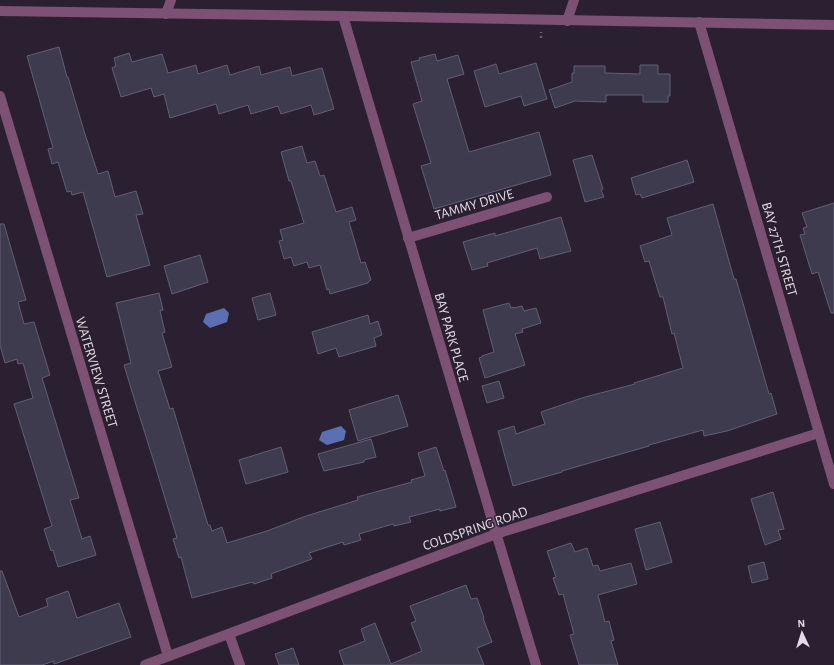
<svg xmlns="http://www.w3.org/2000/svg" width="834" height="665" font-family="'Alegreya Sans',sans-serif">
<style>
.water{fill:#5b6fb2}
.building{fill:#3e3b4f;stroke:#625f75}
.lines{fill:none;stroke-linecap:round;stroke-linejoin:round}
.path{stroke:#665c6b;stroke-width:2.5;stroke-dasharray:2 3;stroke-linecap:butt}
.minor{stroke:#7c5173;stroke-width:10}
.labels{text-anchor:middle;stroke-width:3;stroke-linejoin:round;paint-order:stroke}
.street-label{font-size:14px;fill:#e3dbe7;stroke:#2b2031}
</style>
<rect width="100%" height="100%" fill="#2b2031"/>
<g class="water">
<polygon points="224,308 229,313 227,322 210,328 203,322 206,314"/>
<polygon points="341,426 346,431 344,440 327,445 319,440 322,432"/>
</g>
<g class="building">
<polygon points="59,47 67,77 68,77 84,131 98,174 108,171 115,197 136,191 143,214 136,215 150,265 107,277 83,192 72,195 71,191 67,192 58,162 52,164 48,149 53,148 27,56"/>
<polygon points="129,53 132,62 162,54 168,73 196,65 198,74 227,65 230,75 259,66 261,75 290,67 292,76 322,68 334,109 314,115 311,105 281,114 278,106 251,114 248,105 219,114 216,104 170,118 164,94 154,97 151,88 121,97 112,68 116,66 114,58"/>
<polygon points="435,54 437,61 458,55 464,74 447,79 469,152 539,132 551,175 434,209 421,166 431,163 413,104 422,101 411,62 420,60 419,58"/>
<polygon points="536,63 547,99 524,106 521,96 485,107 474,71 496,64 499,74"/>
<polygon points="640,65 658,65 658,74 670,74 670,96 668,96 668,102 643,102 643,95 606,95 606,102 575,101 555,108 549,90 572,82 572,73 574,73 574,66 605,66 605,73 640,74"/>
<polygon points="302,146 307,163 315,161 320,176 324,175 336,212 352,207 356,220 349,222 361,263 365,262 371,280 368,282 368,283 330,294 329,289 327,290 320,265 309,268 307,262 294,266 291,257 284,259 279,241 283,240 280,230 304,223 291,181 289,181 281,152"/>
<polygon points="592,155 603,189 601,190 604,197 585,202 573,160"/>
<polygon points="687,160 694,182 642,198 640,194 636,195 631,178"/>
<polygon points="834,203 834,313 831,313 818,272 812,274 800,235 805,234 803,228 807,227 802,213"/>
<polygon points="713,204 734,279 736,279 769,394 771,393 777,414 727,431 704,436 703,430 649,445 649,446 593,462 562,471 562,472 513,486 498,431 514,426 516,434 545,424 541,412 585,397 635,384 634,383 683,368 674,333 672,334 663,297 660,297 649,261 645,262 640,246 672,235 667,218"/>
<polygon points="561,217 571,251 540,259 537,248 487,263 488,266 472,270 463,242 495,233 495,236"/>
<polygon points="0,224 4,224 26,300 18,302 24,324 34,322 50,375 42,378 79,498 70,500 82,539 90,536 96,555 58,567 53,550 51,551 44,529 52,526 14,404 33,398 23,363 18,364 17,359 5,363 0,345"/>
<polygon points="200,255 208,282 172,294 164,266"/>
<polygon points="159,293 163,310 160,311 165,332 162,333 172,367 158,371 170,409 173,408 208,525 210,525 212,531 222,527 227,543 267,531 306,516 358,500 357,497 412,482 411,480 425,476 418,453 436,447 444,471 445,470 456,507 440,511 440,509 409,517 411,522 394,526 393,524 359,534 361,540 344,545 343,542 309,553 312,559 271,574 272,578 254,584 253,582 192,598 181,557 179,558 173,539 177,538 154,462 137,408 124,365 131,363 116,303"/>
<polygon points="270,293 276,315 258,320 252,298"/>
<polygon points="509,303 511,308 514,307 514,308 522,306 524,311 536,308 541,323 522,329 523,332 515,334 525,365 485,378 479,358 482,357 482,356 494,352 483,310"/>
<polygon points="368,315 370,324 378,321 382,335 374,338 376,346 339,357 336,348 318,354 312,332"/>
<polygon points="499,381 504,398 487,403 482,386"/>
<polygon points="398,395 408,426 358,441 349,410"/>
<polygon points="371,439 376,457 364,460 364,462 324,471 318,454"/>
<polygon points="281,447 288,472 246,484 239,460"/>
<polygon points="773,492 784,529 778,530 781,539 765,545 751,499"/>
<polygon points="660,522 672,562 646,570 635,529"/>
<polygon points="571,543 575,552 587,548 593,566 598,565 600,571 631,563 637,584 598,595 605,622 609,621 614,640 611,641 618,665 579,665 570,635 574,634 563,594 559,595 553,578 556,577 547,551"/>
<polygon points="764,562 768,579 752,583 748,566"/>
<polygon points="0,571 2,571 19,617 48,606 46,599 68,591 77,618 119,603 131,637 54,664 54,661 42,665 0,665"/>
<polygon points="466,585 471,599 477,598 484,618 483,618 492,642 477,648 484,665 344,665 339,651 365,641 361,629 375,623 391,664 422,651 411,623 416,621 410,606"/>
<polygon points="293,648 299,665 279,665 275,654"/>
</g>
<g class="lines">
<polyline class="path" points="541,38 541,32"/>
<g class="minor">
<polyline points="0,11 343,16 834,25"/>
<polyline points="166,14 171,0"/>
<polyline points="343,16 490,513 536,665"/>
<polyline points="567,21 574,0"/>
<polyline points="699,22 834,484"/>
<polyline points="0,96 168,656"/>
<polyline points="408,238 547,197"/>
<polyline points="229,634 240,665"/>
<polyline points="145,665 496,534 819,433"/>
</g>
</g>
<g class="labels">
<g class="street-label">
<text transform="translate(474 204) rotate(-16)" y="5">TAMMY DRIVE</text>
<text transform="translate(780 249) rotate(74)" y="5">BAY 27TH STREET</text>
<text transform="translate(452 337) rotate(74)" y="5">BAY PARK PLACE</text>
<text transform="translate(97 372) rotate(73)" y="5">WATERVIEW STREET</text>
<text transform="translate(475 528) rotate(-19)" y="5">COLDSPRING ROAD</text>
</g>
</g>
<g transform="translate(802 633) rotate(356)" stroke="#2b2031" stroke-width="3" paint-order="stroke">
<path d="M0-3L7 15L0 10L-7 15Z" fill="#e3dbe7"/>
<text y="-6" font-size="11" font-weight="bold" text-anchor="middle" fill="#e3dbe7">N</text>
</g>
</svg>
